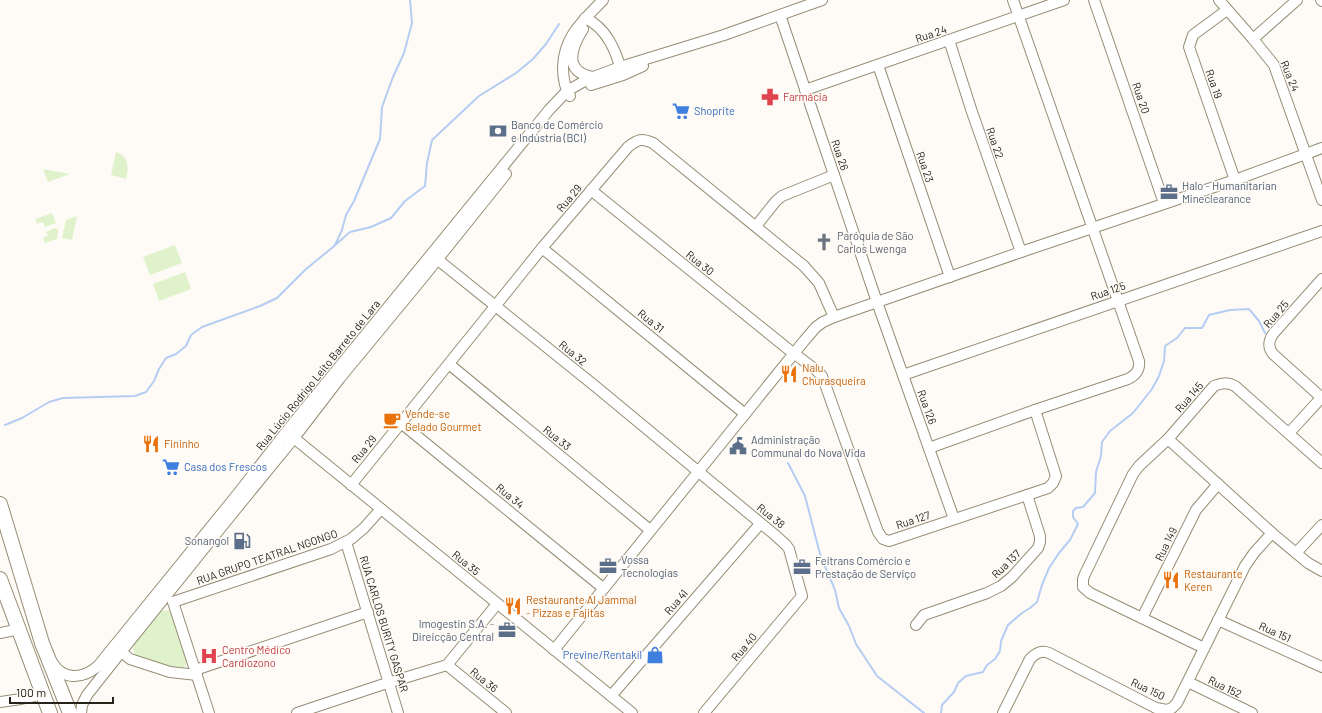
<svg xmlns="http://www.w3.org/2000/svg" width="1322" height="713" font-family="Barlow,sans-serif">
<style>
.green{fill:#e0f2cb}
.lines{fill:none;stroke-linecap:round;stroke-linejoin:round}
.stream{stroke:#b5cdf3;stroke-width:2}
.minor-casing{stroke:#978d74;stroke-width:12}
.highway-casing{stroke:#978d74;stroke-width:16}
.minor{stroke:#fff;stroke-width:10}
.highway{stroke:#fff;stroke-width:14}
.labels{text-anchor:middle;stroke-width:3;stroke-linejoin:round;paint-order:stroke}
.street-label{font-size:11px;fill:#272319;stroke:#fefbf6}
.health-label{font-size:11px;fill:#be3a42;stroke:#fefbf6;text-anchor:start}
.shop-label{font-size:11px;fill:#366cbe;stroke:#fefbf6;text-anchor:start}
.service-label{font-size:11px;fill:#4e5e75;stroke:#fefbf6;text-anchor:start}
.worship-label{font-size:11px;fill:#5b616d;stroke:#fefbf6;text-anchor:start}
.food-label{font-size:11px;fill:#c56008;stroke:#fefbf6;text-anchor:start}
</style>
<rect width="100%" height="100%" fill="#fefbf6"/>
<g class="green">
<path d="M 116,152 C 129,156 129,168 126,179 L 111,175 Z"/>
<polygon points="43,169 70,174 48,182"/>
<polygon points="52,213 56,223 45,227 43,222 37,224 35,219"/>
<polygon points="77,216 72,240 62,238 66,220"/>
<polygon points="56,228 58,230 57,239 45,243 43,238 48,236 46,232"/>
<polygon points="175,245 182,263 150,275 143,257"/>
<polygon points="185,272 191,289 159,301 153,284"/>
<polygon points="169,610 173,615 186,659 187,663 184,668 177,670 139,657 135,655 133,649 134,643 156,615 161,611"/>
</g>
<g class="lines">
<g class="stream">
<polyline points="335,245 342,230 346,215 354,201 380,139 382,107 393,77 404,53 412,23 410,0"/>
<polyline points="5,425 22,418 49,402 63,398 135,396 146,392 154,381 159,369 166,358 176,354 186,346 191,335 202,327 260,306 277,298 305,270 333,247 350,232 371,227 391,218 405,201 425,186 427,163 432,140 479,96 516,73 533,59 546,44 559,24"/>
<polyline points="788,463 805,496 820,554 835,590 839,608 849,626 856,644 877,676 924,713"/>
<polyline points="941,713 942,705 954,692 958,683 966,676 983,672 987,665 995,659 1000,651 1001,641 1008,625 1022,613 1030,608 1037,602 1042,585 1049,568 1059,553 1070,540 1078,524 1073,517 1073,511 1076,508 1083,507 1095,493 1096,472 1101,456 1102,442 1110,431 1133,413 1152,389 1159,376 1164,361 1165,346 1177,338 1185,328 1202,328 1209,315 1230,310 1249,309 1259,321 1265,333"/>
</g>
<g class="minor-casing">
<g id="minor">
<polyline points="1094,0 1164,203"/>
<polyline points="1219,0 1253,39 1274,65 1322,200"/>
<polyline points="1321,0 1322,1"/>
<polyline points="1227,10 1193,35 1189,47 1235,180"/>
<polyline points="780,15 877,302 954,519"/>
<path d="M 585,18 C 607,28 616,51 622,73"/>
<path d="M 583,29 C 571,48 563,72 593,77"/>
<polyline points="1253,39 1297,0"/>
<polyline points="949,40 971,109 1021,252"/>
<polyline points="878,65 950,277"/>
<polyline points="591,85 623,75 643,66"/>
<polyline points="805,90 1064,0"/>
<path d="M 570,96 C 564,87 563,78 563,67 C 564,36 583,21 603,0"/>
<polyline points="591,190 788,349 816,370 822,376 825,384 878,532 883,539 889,541 1048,488 1053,483 1056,476 1035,410"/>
<polyline points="756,226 776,201 782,196 834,175"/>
<polyline points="542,248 745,414"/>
<polyline points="432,255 595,386 775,535 786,545 789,549 802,596 704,713"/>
<path d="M 1322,279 L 1273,334 C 1268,342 1268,347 1273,354 L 1322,398"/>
<polyline points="449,364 650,530"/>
<polyline points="903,375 1322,231"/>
<polyline points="401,423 603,588"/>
<polyline points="1289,433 1322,397"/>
<polyline points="289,434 632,713"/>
<polyline points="1168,439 1272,533 1308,563 1322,571"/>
<path d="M 929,448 L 1035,410 L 1128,379 C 1136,375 1140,370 1139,361 L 1013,0"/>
<path d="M 351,485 L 542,248 L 628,147 C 638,139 642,138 653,143 L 804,266 L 819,283 L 834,317"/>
<polyline points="346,542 398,713"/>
<polyline points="1296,553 1322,525"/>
<polyline points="173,602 331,549 351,539 364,528 381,509"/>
<polyline points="173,602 209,713"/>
<polyline points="1142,618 1196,510 1218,484"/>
<polyline points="1218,620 1322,667"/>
<polyline points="916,625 924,615 987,593 1001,586 1012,577 1038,548 1040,542 1040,536 1027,495"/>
<polyline points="0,633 20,629"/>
<polyline points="117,648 130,659 170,672 197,675"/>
<path d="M 1204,648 L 1090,593 L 1083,587 L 1083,579 L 1085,574 L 1133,474 L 1139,466 L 1168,439 L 1214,386 C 1222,383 1227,382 1235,386 L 1322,463"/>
<polyline points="554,650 804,341 816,327 823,322 834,317 1021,252 1235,180 1322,148"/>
<path d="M 52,662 C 63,681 83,679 98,666 L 240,491 L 286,432 L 549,110 L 567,91 L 588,79 L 620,67 L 724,35 L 822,0"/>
<polyline points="447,665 506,713"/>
<polyline points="195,670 368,612"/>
<polyline points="1188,682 1252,713"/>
<polyline points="611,696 760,524"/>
<polyline points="0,702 21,699 43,694"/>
<polyline points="81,713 82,705 87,695 121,652 227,520 294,438 340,378 421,280 506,174"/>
<polyline points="297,713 381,685 447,665 497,604"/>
<path d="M 1003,713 L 1030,659 C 1036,653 1041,650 1049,653 L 1156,708 L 1167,710 L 1172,708 L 1177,703 L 1245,566 L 1254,553 L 1272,533"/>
</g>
</g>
<g class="highway-casing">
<g id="highway">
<polyline points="0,504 42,643 70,713"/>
<polyline points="0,579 50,713"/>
</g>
</g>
<use href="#minor" class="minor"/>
<use href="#highway" class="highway"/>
</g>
<defs>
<g id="pharmacy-bare" transform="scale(1.38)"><path d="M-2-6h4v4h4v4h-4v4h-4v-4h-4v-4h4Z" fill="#e0444e" stroke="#fefbf6" stroke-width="2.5" paint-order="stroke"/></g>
<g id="supermarket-bare" transform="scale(1.38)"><path d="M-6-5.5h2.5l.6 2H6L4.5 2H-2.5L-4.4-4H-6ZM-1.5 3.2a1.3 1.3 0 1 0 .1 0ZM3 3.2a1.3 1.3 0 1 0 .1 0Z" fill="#3f7fe0" stroke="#fefbf6" stroke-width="2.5" paint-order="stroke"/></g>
<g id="bank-bare" transform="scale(1.38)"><path d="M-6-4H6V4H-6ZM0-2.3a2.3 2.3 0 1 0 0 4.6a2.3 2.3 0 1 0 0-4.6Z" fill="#5c6f8a" stroke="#fefbf6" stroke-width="2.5" paint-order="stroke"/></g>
<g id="office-bare" transform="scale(1.38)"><path d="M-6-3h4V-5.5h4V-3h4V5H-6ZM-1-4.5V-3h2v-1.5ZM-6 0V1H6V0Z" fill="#5c6f8a" stroke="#fefbf6" stroke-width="2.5" paint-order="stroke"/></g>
<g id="church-bare" transform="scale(1.38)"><path d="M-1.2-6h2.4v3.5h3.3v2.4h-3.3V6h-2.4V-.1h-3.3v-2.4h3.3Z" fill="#6b7280" stroke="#fefbf6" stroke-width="2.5" paint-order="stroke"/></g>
<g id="restaurant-bare" transform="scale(1.38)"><path d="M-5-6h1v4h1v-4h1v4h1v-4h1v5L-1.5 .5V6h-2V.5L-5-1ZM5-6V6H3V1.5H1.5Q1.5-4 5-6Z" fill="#e8710a" stroke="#fefbf6" stroke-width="2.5" paint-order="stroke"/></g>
<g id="cafe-bare" transform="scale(1.38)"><path d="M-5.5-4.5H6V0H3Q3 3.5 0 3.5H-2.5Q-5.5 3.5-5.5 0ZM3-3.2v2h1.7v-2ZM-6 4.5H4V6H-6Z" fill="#e8710a" stroke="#fefbf6" stroke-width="2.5" paint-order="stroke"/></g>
<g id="civic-bare" transform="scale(1.38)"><path d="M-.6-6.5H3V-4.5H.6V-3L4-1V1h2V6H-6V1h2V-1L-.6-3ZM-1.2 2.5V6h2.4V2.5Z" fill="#5c6f8a" stroke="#fefbf6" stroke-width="2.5" paint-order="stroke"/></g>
<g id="fuel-bare" transform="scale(1.38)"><path d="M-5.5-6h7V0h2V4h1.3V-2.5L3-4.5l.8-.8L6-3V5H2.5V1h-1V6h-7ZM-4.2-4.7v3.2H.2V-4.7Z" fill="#5c6f8a" stroke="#fefbf6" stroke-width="2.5" paint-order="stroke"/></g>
<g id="shop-bare" transform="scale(1.38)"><path d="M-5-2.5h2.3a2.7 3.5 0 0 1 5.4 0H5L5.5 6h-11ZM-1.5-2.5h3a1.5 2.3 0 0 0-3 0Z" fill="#3f7fe0" stroke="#fefbf6" stroke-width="2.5" paint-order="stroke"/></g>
<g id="hospital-bare" transform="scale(1.38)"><path d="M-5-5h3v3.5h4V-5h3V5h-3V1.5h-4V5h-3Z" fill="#e0444e" stroke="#fefbf6" stroke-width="2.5" paint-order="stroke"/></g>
</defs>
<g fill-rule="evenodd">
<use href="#pharmacy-bare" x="770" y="97"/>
<use href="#supermarket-bare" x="681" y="111"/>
<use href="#bank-bare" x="498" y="131"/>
<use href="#office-bare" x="1169" y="192"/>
<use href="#church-bare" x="824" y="242"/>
<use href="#restaurant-bare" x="789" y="374"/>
<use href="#cafe-bare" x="392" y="420"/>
<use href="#restaurant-bare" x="151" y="444"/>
<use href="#civic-bare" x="738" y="446"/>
<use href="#supermarket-bare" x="171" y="467"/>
<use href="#fuel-bare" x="242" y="541"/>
<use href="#office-bare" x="608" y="566"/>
<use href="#office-bare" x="802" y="567"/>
<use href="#restaurant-bare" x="1171" y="580"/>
<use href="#restaurant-bare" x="513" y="606"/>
<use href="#office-bare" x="507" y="630"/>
<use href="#shop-bare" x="655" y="655"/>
<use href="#hospital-bare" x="209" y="656"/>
</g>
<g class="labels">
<g class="street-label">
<text transform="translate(931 34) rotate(-19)" y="4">Rua 24</text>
<text transform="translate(1290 76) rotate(68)" y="4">Rua 24</text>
<text transform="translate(1214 84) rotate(71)" y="4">Rua 19</text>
<text transform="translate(1141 98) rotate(71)" y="4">Rua 20</text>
<text transform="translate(995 143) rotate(71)" y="4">Rua 22</text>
<text transform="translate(840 155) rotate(71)" y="4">Rua 26</text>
<text transform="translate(925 167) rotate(71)" y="4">Rua 23</text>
<text transform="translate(569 198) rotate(-50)" y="4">Rua 29</text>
<text transform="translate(700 263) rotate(39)" y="4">Rua 30</text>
<text transform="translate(1108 291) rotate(-19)" y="4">Rua 125</text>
<text transform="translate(1276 314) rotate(-49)" y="4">Rua 25</text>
<text transform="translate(651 321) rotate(39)" y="4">Rua 31</text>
<text transform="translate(573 353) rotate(39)" y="4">Rua 32</text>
<text transform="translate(318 375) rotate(-51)" y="4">Rua Lúcio Rodrigo Leito Barreto de Lara</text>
<text transform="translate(1189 397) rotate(-49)" y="4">Rua 145</text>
<text transform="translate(927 407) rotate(70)" y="4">Rua 126</text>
<text transform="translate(557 438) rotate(39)" y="4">Rua 33</text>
<text transform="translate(364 449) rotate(-51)" y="4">Rua 29</text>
<text transform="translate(510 496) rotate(39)" y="4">Rua 34</text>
<text transform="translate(771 516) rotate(39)" y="4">Rua 38</text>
<text transform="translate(913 520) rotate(-18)" y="4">Rua 127</text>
<text transform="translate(1166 544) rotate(-64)" y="4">Rua 149</text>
<text transform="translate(267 557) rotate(-19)" y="4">RUA GRUPO TEATRAL NGONGO</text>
<text transform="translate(466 563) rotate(39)" y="4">Rua 35</text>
<text transform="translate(1006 564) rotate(-44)" y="4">Rua 137</text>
<text transform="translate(676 602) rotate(-49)" y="4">Rua 41</text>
<text transform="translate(384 624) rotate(73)" y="4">RUA CARLOS BURITY GASPAR</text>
<text transform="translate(1275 632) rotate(24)" y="4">Rua 151</text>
<text transform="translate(744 647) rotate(-50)" y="4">Rua 40</text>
<text transform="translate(484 680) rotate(39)" y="4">Rua 36</text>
<text transform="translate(1225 687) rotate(26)" y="4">Rua 152</text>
<text transform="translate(1148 689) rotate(25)" y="4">Rua 150</text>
</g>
<g class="health-label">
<text x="783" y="101">Farmácia</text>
<text x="222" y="654">Centro Médico<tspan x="222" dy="13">Cardiozono</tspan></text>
</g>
<g class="shop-label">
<text x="694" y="115">Shoprite</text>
<text x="184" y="471">Casa dos Frescos</text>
<text x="642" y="659" text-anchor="end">Previne/Rentakil</text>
</g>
<g class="service-label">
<text x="511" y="129">Banco de Comércio<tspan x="511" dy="13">e Indústria (BCI)</tspan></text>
<text x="1182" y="190">Halo - Humanitarian<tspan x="1182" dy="13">Mineclearance</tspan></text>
<text x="751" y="444">Administração<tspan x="751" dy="13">Communal do Nova Vida</tspan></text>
<text x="229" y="545" text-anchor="end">Sonangol</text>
<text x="621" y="564">Vossa<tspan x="621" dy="13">Tecnologias</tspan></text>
<text x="815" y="565">Feitrans Comércio e<tspan x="815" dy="13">Prestação de Serviço</tspan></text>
<text x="494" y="628" text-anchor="end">Imogestin S.A. -<tspan x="494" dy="13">Direicção Central</tspan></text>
</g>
<g class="worship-label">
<text x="837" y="240">Paróquia de São<tspan x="837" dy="13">Carlos Lwenga</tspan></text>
</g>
<g class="food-label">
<text x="802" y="372">Nalu<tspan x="802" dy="13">Churasqueira</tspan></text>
<text x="405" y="418">Vende-se<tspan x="405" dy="13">Gelado Gourmet</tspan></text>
<text x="164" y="448">Fininho</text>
<text x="1184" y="578">Restaurante<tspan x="1184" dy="13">Keren</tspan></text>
<text x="526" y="604">Restaurante Al Jammal<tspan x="526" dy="13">- Pizzas e Fajitas</tspan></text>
</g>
</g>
<path d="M10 697v6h103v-6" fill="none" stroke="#272319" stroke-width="2"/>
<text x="16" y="697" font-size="12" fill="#272319" stroke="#fefbf6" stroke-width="3" paint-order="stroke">100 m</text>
</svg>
